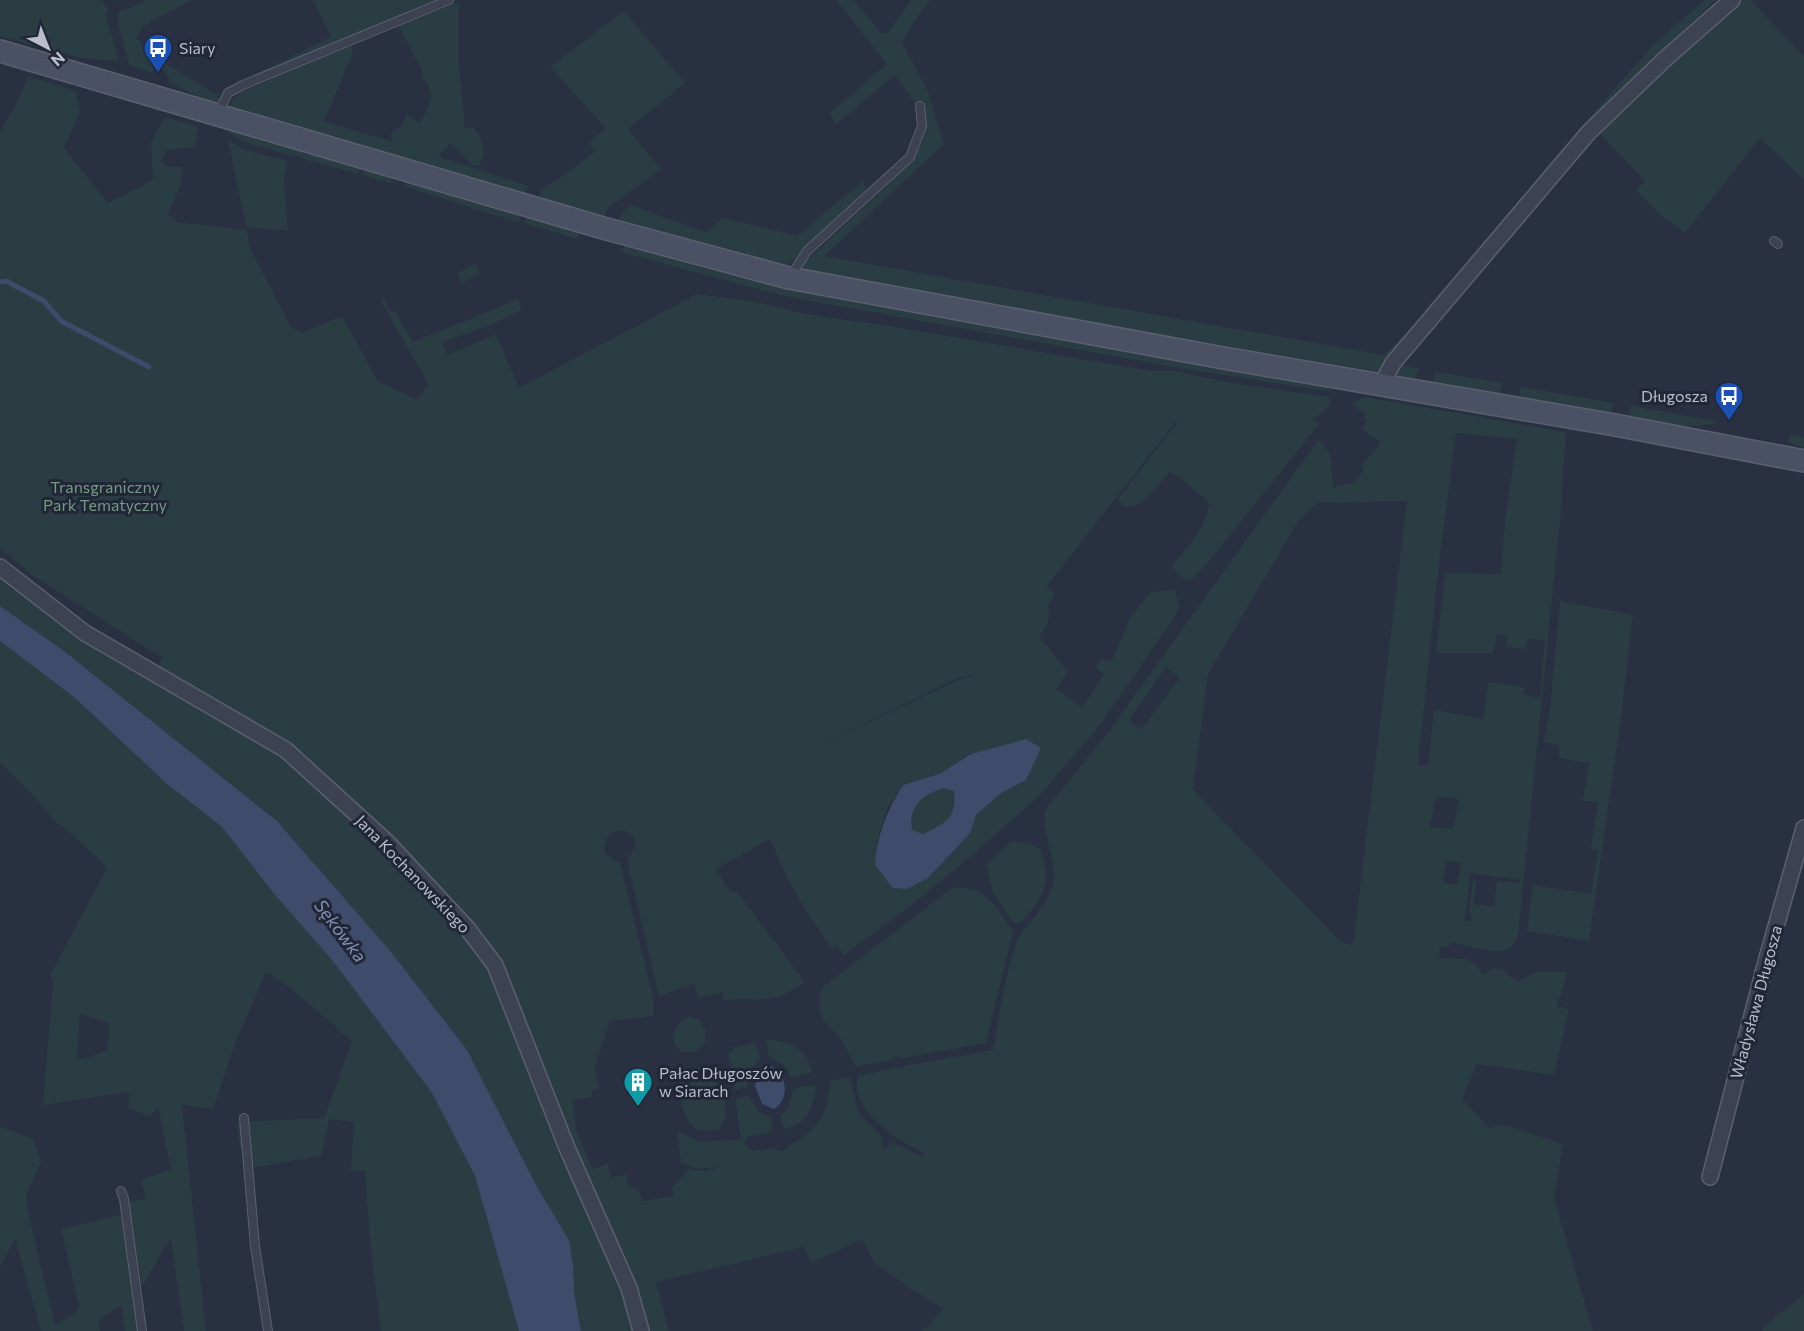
<svg xmlns="http://www.w3.org/2000/svg" width="1804" height="1331" font-family="Commissioner,sans-serif">
<style>
.green{fill:#2a3d43;fill-rule:evenodd}
.water{fill:#3f4b6a;fill-rule:evenodd}
.lines{fill:none;stroke-linecap:round;stroke-linejoin:round}
.stream{stroke:#3f4b6a;stroke-width:5}
.service-casing{stroke:#5b606f;stroke-width:10}
.minor-casing{stroke:#5b606f;stroke-width:18}
.secondary-casing{stroke:#5b606f;stroke-width:24}
.service{stroke:#3d4252;stroke-width:8}
.minor{stroke:#3d4252;stroke-width:15}
.secondary{stroke:#4b5165;stroke-width:21}
.labels{text-anchor:middle;stroke-width:6;stroke-linejoin:round;paint-order:stroke}
.poi-label{font-size:16px;fill:#babecc;stroke:#212737;text-anchor:start}
.park-label{font-size:16px;fill:#729b82;stroke:#212737}
.street-label{font-size:16px;fill:#babecc;stroke:#212737}
.water-label{font-size:18px;font-style:italic;fill:#838fb2;stroke:#212737}
</style>
<rect width="100%" height="100%" fill="#283042"/>
<g class="green">
<polygon points="0,0 102,0 108,10 106,15 119,61 85,59 0,36"/>
<polygon points="145,0 192,0 143,26 137,37 148,53 215,94 220,92 217,98 220,99 213,104 169,82 170,78 166,77 167,72 154,67 152,73 129,65 118,24 119,11 124,11"/>
<polygon points="313,0 439,0 233,88 234,85 331,37"/>
<polygon points="836,0 854,0 881,33 887,34 911,0 930,0 910,28 902,43 927,89 944,144 824,256 1384,355 1414,325 1468,263 1555,157 1654,44 1705,0 1715,0 1584,129 1381,372 954,300 802,271 804,263 887,186 914,156 922,143 926,122 924,107 916,105 895,75 835,125 830,113 887,64"/>
<polygon points="1737,0 1751,0 1804,57 1804,180 1760,138 1685,233 1662,216 1636,190 1645,181 1596,130"/>
<path d="M 459,2 L 459,65 L 465,128 L 473,127 C 484,141 487,150 479,166 L 472,165 L 451,143 L 438,156 L 529,186 L 526,191 L 520,194 L 230,108 L 234,98 L 242,92 L 351,45 L 353,53 L 324,121 L 394,142 L 390,135 L 397,128 L 400,127 L 407,114 L 419,123 C 431,107 437,91 421,77 L 422,70 L 398,26 Z"/>
<polygon points="624,11 685,83 628,129 661,169 608,208 603,220 540,200 541,190 562,177 594,152 589,143 606,128 550,67"/>
<path d="M 28,76 L 76,91 L 80,112 L 64,148 L 108,203 L 153,180 L 151,142 L 165,117 L 198,127 L 195,147 L 167,150 L 162,160 L 165,166 L 183,167 L 181,184 L 168,214 L 177,222 L 247,230 L 250,248 L 291,327 L 302,333 L 342,316 L 378,381 L 416,399 L 429,385 L 380,300 L 384,298 L 391,312 L 395,311 L 413,342 L 518,299 L 522,310 L 491,325 L 442,342 L 447,355 L 496,334 L 519,388 L 697,294 L 751,301 L 816,316 L 883,325 L 1152,371 L 1175,371 L 1231,383 L 1329,397 L 1331,405 L 1312,421 L 1320,423 L 1209,561 L 1190,581 L 1182,577 L 1171,566 C 1187,549 1207,526 1209,503 L 1179,476 L 1169,472 C 1157,486 1144,508 1124,507 L 1118,499 L 1169,433 L 1184,411 L 1047,586 L 1055,595 L 1048,606 C 1051,620 1048,626 1039,636 L 1068,672 L 1056,689 L 1082,707 L 1104,675 L 1096,668 L 1101,659 L 1112,661 L 1130,618 L 1150,592 L 1175,590 L 1179,605 L 1176,615 L 1100,725 L 1041,794 L 969,858 L 910,906 L 844,955 L 837,946 L 833,949 C 807,916 785,878 770,839 L 716,869 L 729,890 L 739,894 L 805,982 C 796,988 785,996 774,998 C 758,1001 741,998 724,1000 L 722,992 L 699,998 L 694,984 L 659,996 L 627,861 C 630,856 634,849 635,844 C 636,827 601,823 605,853 L 615,861 L 620,863 L 653,997 L 653,1016 L 610,1021 L 595,1066 L 599,1089 L 592,1090 L 592,1097 L 573,1100 L 576,1130 L 593,1169 L 608,1164 L 611,1177 L 626,1174 L 628,1184 L 640,1192 L 642,1201 L 674,1196 L 672,1188 L 688,1169 L 705,1171 L 719,1167 C 703,1168 697,1172 681,1162 L 677,1131 L 699,1141 L 741,1140 L 736,1099 L 749,1096 L 759,1112 L 771,1118 L 773,1131 L 748,1137 L 745,1141 L 745,1146 L 753,1151 L 774,1148 L 778,1151 L 784,1151 C 790,1144 791,1144 799,1140 C 821,1127 829,1106 830,1081 L 850,1077 L 859,1114 L 883,1138 L 881,1145 L 886,1150 L 891,1142 L 923,1157 L 925,1153 C 898,1140 849,1112 858,1076 L 894,1068 L 899,1070 L 905,1066 L 993,1050 C 1000,1013 1005,972 1019,937 C 1022,930 1029,925 1033,919 C 1042,908 1050,896 1053,882 C 1058,861 1041,835 1045,810 L 1107,734 L 1318,440 C 1334,449 1331,470 1333,487 L 1344,484 L 1353,484 L 1364,470 L 1361,465 L 1376,449 L 1380,442 L 1362,429 L 1367,421 L 1363,417 L 1365,413 L 1351,404 L 1365,397 L 1566,432 L 1560,521 L 1518,935 C 1515,941 1512,948 1505,950 C 1490,953 1464,945 1450,942 L 1449,946 L 1440,948 L 1439,958 C 1460,959 1473,954 1483,975 L 1494,968 L 1503,969 L 1512,978 L 1519,981 L 1537,972 L 1566,972 L 1564,986 L 1556,1006 L 1569,1009 L 1554,1075 L 1477,1064 L 1462,1099 L 1489,1128 L 1503,1124 L 1563,1144 L 1554,1198 L 1593,1331 L 920,1331 L 925,1327 L 930,1326 C 932,1318 939,1316 943,1308 L 911,1289 L 874,1262 L 862,1239 L 811,1263 L 804,1247 L 656,1282 L 669,1331 L 647,1331 L 541,1062 L 482,940 L 466,914 L 425,875 L 492,968 L 553,1124 L 558,1153 L 610,1257 L 636,1331 L 581,1331 L 574,1293 L 569,1240 L 536,1185 L 467,1050 L 392,953 L 277,821 L 64,651 L 0,606 L 0,569 L 151,675 L 163,658 L 32,575 L 0,548 L 0,132 L 18,100 ZM 1456,433 L 1517,439 L 1505,522 L 1501,574 L 1445,573 L 1436,653 L 1493,653 L 1497,634 L 1507,636 L 1506,647 L 1525,649 L 1528,639 L 1545,640 L 1540,698 L 1523,694 L 1524,687 L 1488,682 L 1484,719 L 1434,710 L 1428,766 L 1418,765 L 1438,572 ZM 1407,501 L 1353,945 L 1341,942 L 1193,790 L 1208,674 L 1299,520 L 1318,503 ZM 1166,667 L 1180,677 L 1141,730 L 1129,720 ZM 979,674 L 958,680 L 819,746 L 957,678 ZM 971,753 L 1026,780 L 1000,794 L 976,815 L 970,833 L 876,844 L 888,807 L 903,785 L 939,774 ZM 1436,796 L 1459,799 L 1453,829 L 1430,827 ZM 1446,861 L 1461,863 L 1457,885 L 1443,883 ZM 1470,873 L 1520,880 L 1520,883 L 1497,881 L 1494,907 L 1474,904 L 1476,880 L 1473,879 L 1469,914 L 1472,915 L 1471,921 L 1465,921 Z"/>
<polygon points="220,126 361,165 358,174 243,142"/>
<polygon points="228,140 242,149 287,161 284,180 288,231 246,227"/>
<polygon points="366,166 392,175 393,184 363,175"/>
<polygon points="409,180 522,213 519,223 403,186"/>
<polygon points="863,181 867,191 789,264 780,267 619,223 622,212 631,205 705,232 724,218 797,236"/>
<polygon points="527,215 571,228 580,233 577,239 524,223"/>
<polygon points="628,245 707,269 786,288 1324,385 1333,392 1185,369 784,296 620,252 621,249"/>
<polygon points="476,264 479,275 461,283 458,272"/>
<polygon points="1399,365 1420,369 1415,379 1397,376"/>
<polygon points="1436,372 1503,383 1500,394 1433,382"/>
<polygon points="1521,387 1614,403 1611,411 1608,413 1518,397"/>
<polygon points="1631,406 1717,421 1713,424 1682,427 1627,417"/>
<polygon points="1790,434 1804,437 1804,448 1788,442"/>
<polygon points="1560,601 1633,615 1622,710 1589,941 1527,931 1533,885 1591,894 1598,851 1591,849 1598,802 1583,801 1589,763 1559,758 1559,745 1544,742 1550,707"/>
<path d="M 0,641 L 75,698 L 167,784 L 222,827 L 274,894 L 332,960 L 432,1093 L 475,1176 L 519,1331 L 381,1331 L 370,1241 L 365,1170 L 351,1171 L 354,1122 L 329,1119 L 321,1156 L 251,1168 L 251,1146 L 240,1148 L 237,1122 L 324,1118 L 352,1041 L 289,987 L 266,972 L 234,1046 L 213,1109 L 182,1105 L 206,1331 L 184,1331 L 171,1240 L 166,1245 L 142,1287 L 128,1202 L 146,1198 L 141,1180 L 171,1169 L 158,1108 L 150,1117 L 128,1108 L 129,1092 L 43,1105 L 53,982 L 50,975 L 107,868 L 71,833 L 55,821 L 31,793 L 0,762 ZM 80,1014 L 109,1023 L 107,1051 C 95,1054 91,1059 77,1058 Z"/>
<path d="M 944,788 L 954,791 C 957,818 945,824 923,835 L 912,830 C 908,806 923,794 944,788 Z"/>
<path d="M 1012,841 L 1028,843 L 1040,849 C 1053,882 1043,899 1020,924 L 1013,922 L 992,891 L 987,864 Z"/>
<path d="M 952,888 C 986,884 996,907 1013,931 L 986,1043 L 903,1058 L 896,1056 L 892,1060 L 856,1067 L 841,1039 L 823,1020 L 820,1012 L 819,997 L 822,988 Z"/>
<path d="M 687,1017 L 699,1019 L 705,1030 L 705,1043 L 695,1052 L 682,1052 L 674,1044 C 671,1031 677,1024 687,1017 Z"/>
<path d="M 766,1040 C 788,1039 808,1049 812,1072 L 791,1078 L 784,1065 L 769,1057 Z"/>
<polygon points="756,1043 760,1059 751,1069 747,1087 735,1090 729,1054 735,1047"/>
<path d="M 707,1066 C 723,1075 726,1101 726,1118 L 720,1128 C 692,1141 681,1114 680,1091 C 680,1087 680,1081 682,1077 C 687,1068 699,1067 707,1066 Z"/>
<path d="M 806,1086 L 816,1086 C 815,1107 805,1126 784,1129 L 780,1116 L 789,1107 L 793,1089 Z"/>
<polygon points="0,1126 33,1139 41,1162 27,1193 28,1212 55,1325 77,1312 79,1306 61,1229 123,1214 139,1331 125,1331 121,1305 99,1320 100,1331 41,1331 15,1239 0,1267"/>
<polygon points="1804,1294 1804,1331 1762,1331 1763,1327"/>
</g>
<g class="water">
<polygon points="0,606 64,651 277,821 392,953 467,1050 536,1185 569,1240 573,1265 574,1293 581,1331 519,1331 475,1176 432,1093 332,960 274,894 222,827 167,784 75,698 0,641"/>
<path d="M 1026,739 L 1041,748 L 1026,780 L 1000,794 L 976,815 L 970,833 L 928,878 L 907,889 L 893,888 L 875,865 C 877,835 887,810 903,785 L 939,774 L 971,754 ZM 944,788 L 954,791 C 957,818 945,824 923,834 L 912,830 C 908,806 923,794 944,788 Z"/>
<path d="M 768,1065 C 787,1071 791,1099 774,1109 L 762,1104 L 755,1086 L 759,1070 Z"/>
</g>
<g class="lines">
<polyline class="stream" points="0,282 6,281 44,301 61,321 149,367"/>
<g class="service-casing">
<g id="service">
<polyline points="218,113 228,93 243,85 449,0"/>
<polyline points="1774,241 1778,244"/>
<polyline points="790,277 807,251 910,157 922,126 920,106"/>
<polyline points="244,1118 255,1246 268,1331"/>
<polyline points="121,1191 124,1199 142,1331"/>
</g>
</g>
<g class="minor-casing">
<g id="minor">
<polyline points="1381,385 1393,363 1589,132 1665,59 1732,0"/>
<polyline points="0,567 85,633 286,750 388,843 467,928 495,965 567,1148 629,1288 641,1331"/>
<polyline points="1710,1177 1767,958 1804,828"/>
</g>
</g>
<g class="secondary-casing">
<polyline id="secondary" points="0,51 603,228 789,278 1218,357 1615,425 1804,461"/>
</g>
<use href="#service" class="service"/>
<use href="#minor" class="minor"/>
<use href="#secondary" class="secondary"/>
</g>
<defs>
<g id="bus-pin" transform="scale(1.5)"><path d="M0 17L-7.5 6A9.5 9.5 0 1 1 7.5 6Z" fill="#1a4fb4" stroke="#212737"/><path d="M-5-6H5V4H4V6H2V4H-2V6H-4V4H-5ZM-3.5-4V0h7V-4ZM-3.5 1.2v1.5H-2V1.2ZM2 1.2v1.5H3.5V1.2Z" fill="#fff"/></g>
<g id="building-pin" transform="scale(1.5)"><path d="M0 17L-7.5 6A9.5 9.5 0 1 1 7.5 6Z" fill="#0f9aa8" stroke="#212737"/><path d="M-4-6H4V6H1V3H-1V6H-4ZM-2.5-4.3h1.7v1.8h-1.7ZM.8-4.3h1.7v1.8H.8ZM-2.5-1h1.7V.8h-1.7ZM.8-1h1.7V.8H.8Z" fill="#fff"/></g>
</defs>
<g fill-rule="evenodd">
<use href="#bus-pin" x="158" y="48"/>
<use href="#bus-pin" x="1729" y="396"/>
<use href="#building-pin" x="638" y="1082"/>
</g>
<g class="labels">
<g class="poi-label">
<text x="179" y="54">Siary</text>
<text x="1708" y="402" text-anchor="end">Długosza</text>
<text x="659" y="1079">Pałac Długoszów<tspan x="659" dy="18">w Siarach</tspan></text>
</g>
<g class="park-label">
<text x="105" y="493">Transgraniczny<tspan x="105" dy="18">Park Tematyczny</tspan></text>
</g>
<g class="street-label">
<text transform="translate(413 874) rotate(46)" y="6">Jana Kochanowskiego</text>
<text transform="translate(1756 1002) rotate(-75)" y="6">Władysława Długosza</text>
</g>
<g class="water-label">
<text transform="translate(340 931) rotate(53)" y="6">Sękówka</text>
</g>
</g>
<g transform="translate(48 48) rotate(138)" stroke="#212737" stroke-width="4.5" paint-order="stroke">
<path d="M0-4.5L10 22L0 15L-10 22Z" fill="#babecc"/>
<text y="-9" font-size="16" font-weight="bold" text-anchor="middle" fill="#babecc">N</text>
</g>
</svg>
